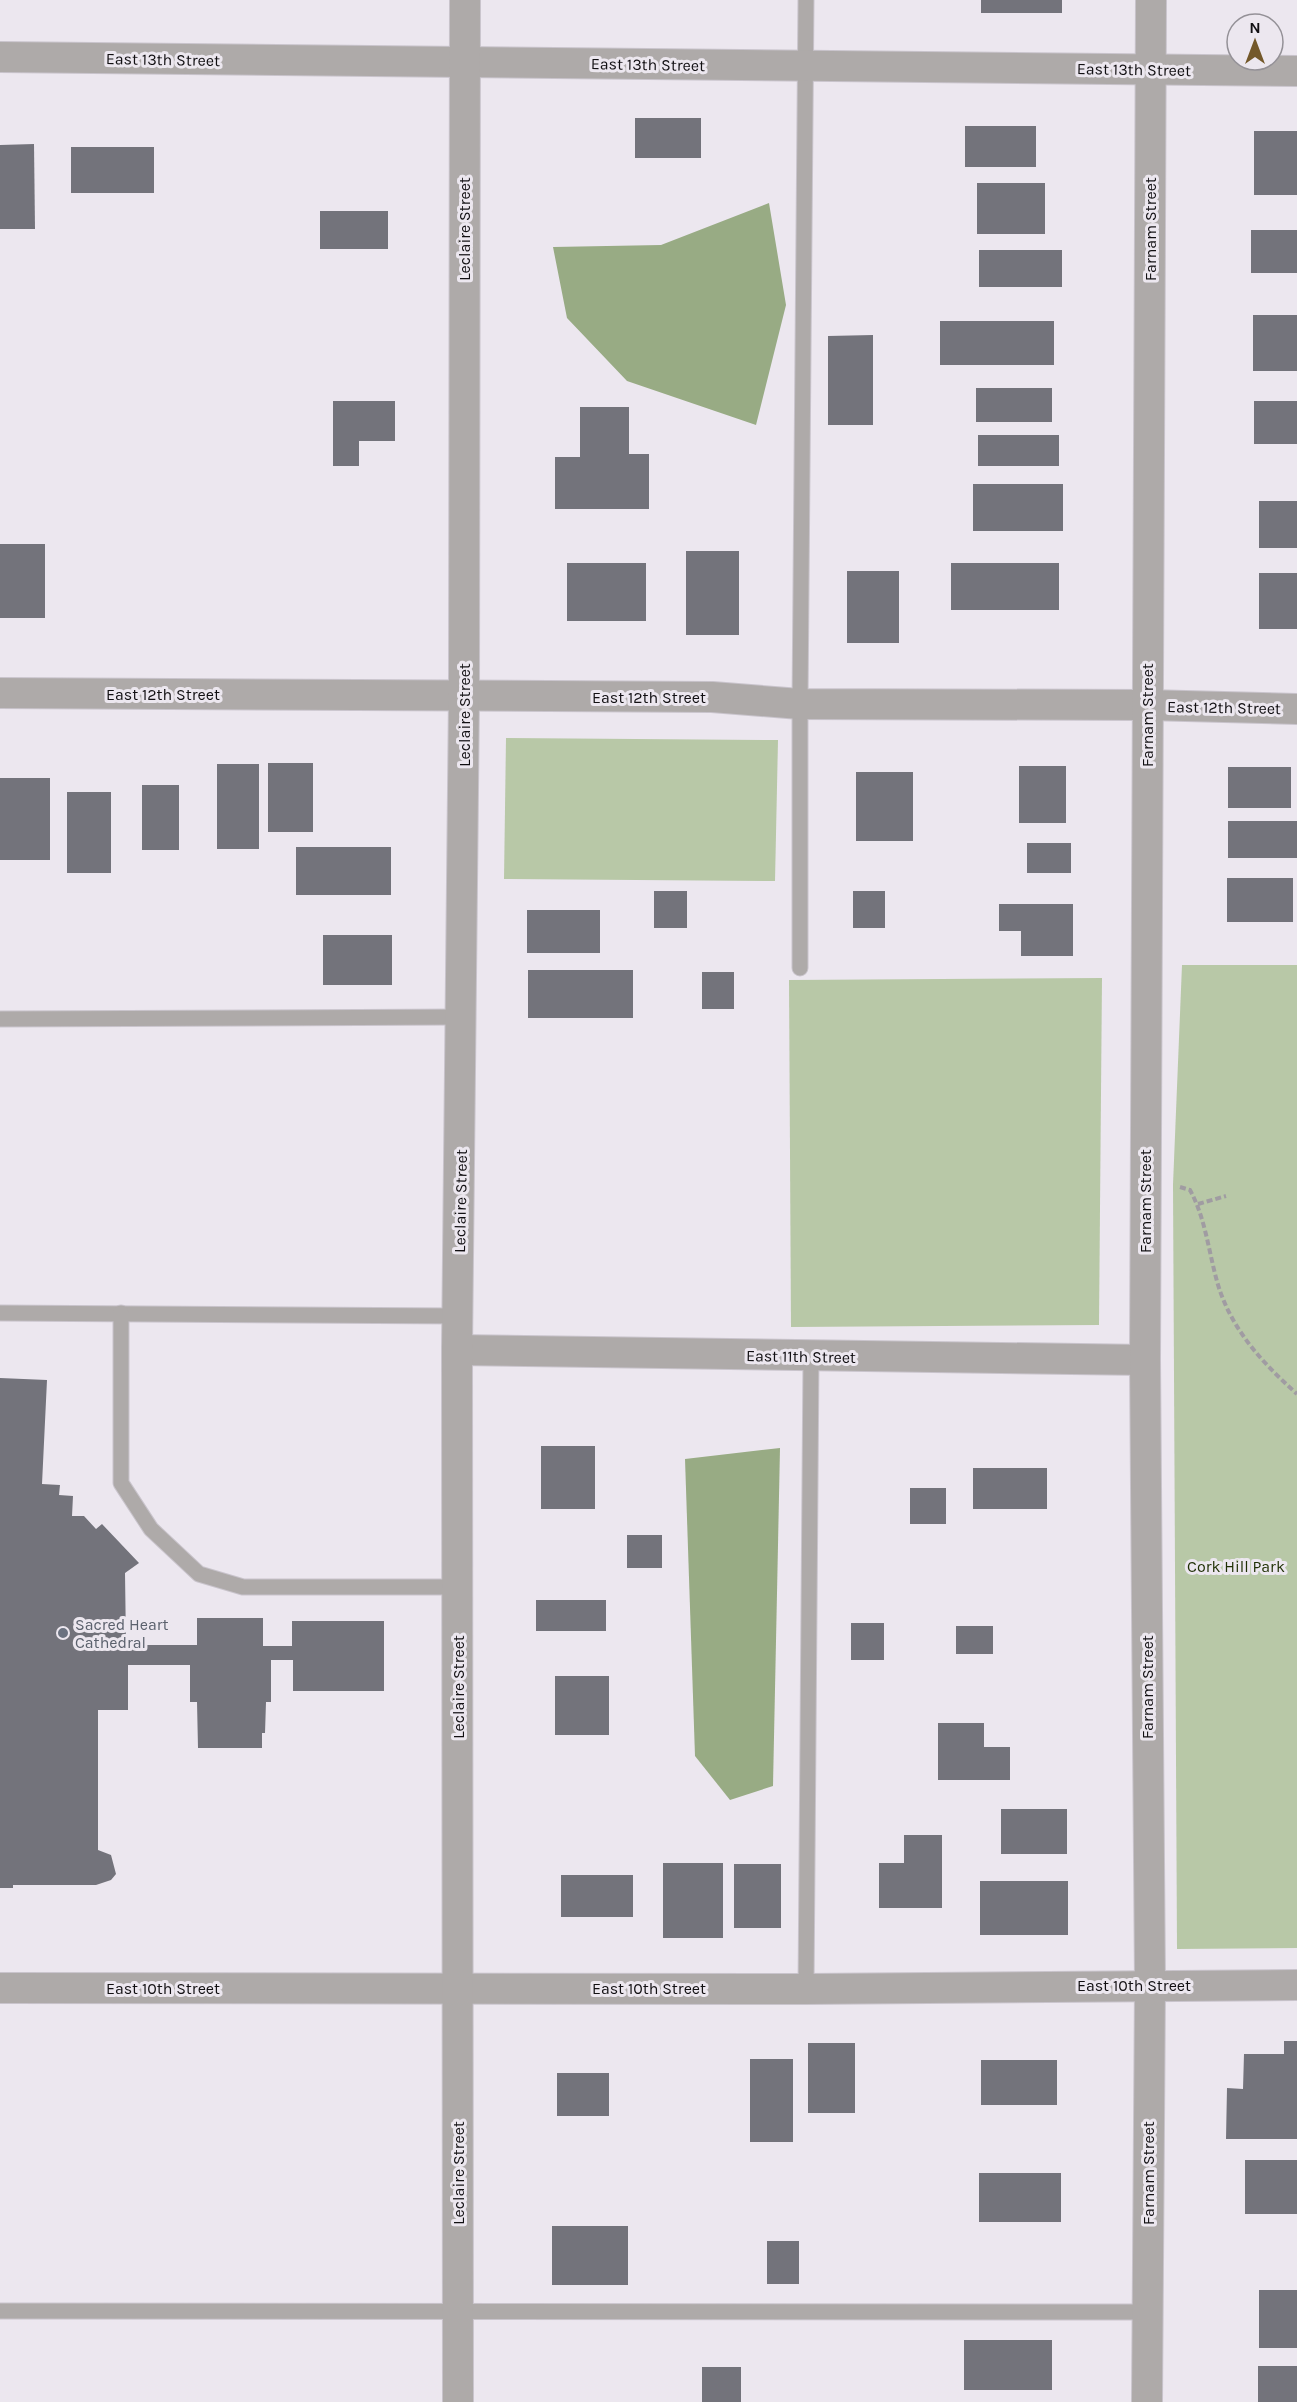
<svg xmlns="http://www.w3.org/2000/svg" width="1297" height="2402" font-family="Karla,sans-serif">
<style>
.green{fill:#b8c8a7}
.forest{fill:#98ab84}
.building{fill:#73737b}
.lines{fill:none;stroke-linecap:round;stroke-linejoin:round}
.service-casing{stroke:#c9c4cc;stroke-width:17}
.minor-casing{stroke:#c9c4cc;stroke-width:32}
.path{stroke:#a09ca2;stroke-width:4;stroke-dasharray:6 3;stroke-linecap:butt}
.service{stroke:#aeaaa9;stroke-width:15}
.minor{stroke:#aeaaa9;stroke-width:30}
.worship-dot{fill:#6b7280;stroke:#ece7ef;stroke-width:2}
.labels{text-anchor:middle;stroke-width:6;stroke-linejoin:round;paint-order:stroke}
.street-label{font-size:16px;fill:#110f12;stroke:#ece7ef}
.park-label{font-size:16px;fill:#1e2f03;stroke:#ece7ef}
.worship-label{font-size:16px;fill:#5b616d;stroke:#ece7ef;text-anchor:start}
</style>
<rect width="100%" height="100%" fill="#ece7ef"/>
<g class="green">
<polygon points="506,738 778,740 775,881 504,879"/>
<polygon points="1182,965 1297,965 1297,1948 1177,1949 1173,1185"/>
<polygon points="1102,978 1099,1325 791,1327 789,980"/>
</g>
<g class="forest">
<polygon points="769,203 786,305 756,425 627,381 567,318 553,247 661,245"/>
<polygon points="780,1448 773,1786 730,1800 695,1756 685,1459"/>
</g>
<g class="building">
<rect x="981" y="0" width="81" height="13"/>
<rect x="635" y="118" width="66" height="40"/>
<rect x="965" y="126" width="71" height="41"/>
<rect x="1254" y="131" width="43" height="64"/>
<polygon points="34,144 35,229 0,229 0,145"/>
<rect x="71" y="147" width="83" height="46"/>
<rect x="977" y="183" width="68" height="51"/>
<rect x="320" y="211" width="68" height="38"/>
<rect x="1251" y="230" width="46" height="43"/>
<rect x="979" y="250" width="83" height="37"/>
<rect x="1253" y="315" width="44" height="56"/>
<rect x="940" y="321" width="114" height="44"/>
<polygon points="873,335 873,425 828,425 828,336"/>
<rect x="976" y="388" width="76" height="34"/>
<polygon points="333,401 395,401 395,441 359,441 359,466 333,466"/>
<rect x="1254" y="401" width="43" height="43"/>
<polygon points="580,407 629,407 629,454 649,454 649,509 555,509 555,457 580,457"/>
<rect x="978" y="435" width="81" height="31"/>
<rect x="973" y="484" width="90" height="47"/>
<rect x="1259" y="501" width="38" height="47"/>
<rect x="0" y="544" width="45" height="74"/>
<rect x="686" y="551" width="53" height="84"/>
<rect x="567" y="563" width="79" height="58"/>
<rect x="951" y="563" width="108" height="47"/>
<rect x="847" y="571" width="52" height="72"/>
<rect x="1259" y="573" width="38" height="56"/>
<rect x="268" y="763" width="45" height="69"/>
<rect x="217" y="764" width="42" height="85"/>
<rect x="1019" y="766" width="47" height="57"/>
<rect x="1228" y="767" width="63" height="41"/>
<rect x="856" y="772" width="57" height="69"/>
<rect x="0" y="778" width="50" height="82"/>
<rect x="142" y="785" width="37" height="65"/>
<rect x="67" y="792" width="44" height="81"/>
<rect x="1228" y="821" width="69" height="37"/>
<rect x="1027" y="843" width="44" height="30"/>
<rect x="296" y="847" width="95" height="48"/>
<rect x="1227" y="878" width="66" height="44"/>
<rect x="654" y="891" width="33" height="37"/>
<rect x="853" y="891" width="32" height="37"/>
<polygon points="999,904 1073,904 1073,956 1021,956 1021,931 999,931"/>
<rect x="527" y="910" width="73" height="43"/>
<rect x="323" y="935" width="69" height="50"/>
<rect x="528" y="970" width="105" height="48"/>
<rect x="702" y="972" width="32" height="37"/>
<polygon points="0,1378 47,1380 42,1484 60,1485 59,1495 73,1496 72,1516 84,1516 96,1529 102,1524 139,1563 125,1573 126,1645 197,1645 197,1618 263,1618 263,1646 292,1646 292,1621 384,1621 384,1691 293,1691 293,1660 271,1660 271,1702 266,1702 265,1733 262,1733 262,1748 198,1748 197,1702 190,1702 190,1665 128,1665 128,1710 98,1710 98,1850 111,1855 116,1874 111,1880 96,1885 13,1885 13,1888 0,1888"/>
<rect x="541" y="1446" width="54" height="63"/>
<rect x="973" y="1468" width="74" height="41"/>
<rect x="910" y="1488" width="36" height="36"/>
<rect x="627" y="1535" width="35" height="33"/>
<rect x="536" y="1600" width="70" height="31"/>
<rect x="851" y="1623" width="33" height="37"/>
<rect x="956" y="1626" width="37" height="28"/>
<rect x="555" y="1676" width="54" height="59"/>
<polygon points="938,1723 984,1723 984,1747 1010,1747 1010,1780 938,1780"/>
<rect x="1001" y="1809" width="66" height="45"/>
<polygon points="904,1835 942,1835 942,1908 879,1908 879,1863 904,1863"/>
<rect x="663" y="1863" width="60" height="75"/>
<rect x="734" y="1864" width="47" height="64"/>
<rect x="561" y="1875" width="72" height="42"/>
<rect x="980" y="1881" width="88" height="54"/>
<polygon points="1284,2041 1297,2041 1297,2139 1226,2139 1227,2088 1243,2089 1244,2054 1284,2054"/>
<rect x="808" y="2043" width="47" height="70"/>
<rect x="750" y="2059" width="43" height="83"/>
<rect x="981" y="2060" width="76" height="45"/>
<rect x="557" y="2073" width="52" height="43"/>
<rect x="1245" y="2160" width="52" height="54"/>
<rect x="979" y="2173" width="82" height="49"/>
<rect x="552" y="2226" width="76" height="59"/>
<rect x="767" y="2241" width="32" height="43"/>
<rect x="1259" y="2290" width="38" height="58"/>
<rect x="964" y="2340" width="88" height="50"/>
<rect x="1258" y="2366" width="39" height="36"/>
<rect x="702" y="2367" width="39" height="35"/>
</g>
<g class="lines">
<g class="service-casing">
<g id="service">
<polyline points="800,968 800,704 806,0"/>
<polyline points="0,1019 462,1017"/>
<polyline points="0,1313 458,1316"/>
<polyline points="121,1313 121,1483 151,1529 199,1574 243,1587 458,1587"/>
<polyline points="806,1989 811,1357"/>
<polyline points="0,2311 1147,2312"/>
</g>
</g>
<g class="minor-casing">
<g id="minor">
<polyline points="0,57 1297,71"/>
<polyline points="0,693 712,697 800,704 1147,705 1297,709"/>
<polyline points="457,1350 1145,1360"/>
<polyline points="0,1988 806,1989 1297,1985"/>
<polyline points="458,2402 457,1350 464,696 465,0"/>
<polyline points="1147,2402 1150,1985 1145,1360 1151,0"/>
</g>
</g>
<g class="path">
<path d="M 1180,1187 L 1190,1190 C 1207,1221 1209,1258 1220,1291 C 1235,1334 1265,1365 1297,1394"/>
<polyline points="1198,1204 1226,1196"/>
</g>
<use href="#service" class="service"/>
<use href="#minor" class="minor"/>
</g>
<circle class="worship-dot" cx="63" cy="1633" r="6"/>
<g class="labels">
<g class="street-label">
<text transform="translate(163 59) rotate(1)" y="6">East 13th Street</text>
<text transform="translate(648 64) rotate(1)" y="6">East 13th Street</text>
<text transform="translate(1134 69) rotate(1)" y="6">East 13th Street</text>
<text transform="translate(464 229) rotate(-90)" y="6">Leclaire Street</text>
<text transform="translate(1150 229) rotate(-90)" y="6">Farnam Street</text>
<text x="163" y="700">East 12th Street</text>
<text x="649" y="703">East 12th Street</text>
<text transform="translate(1224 707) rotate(1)" y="6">East 12th Street</text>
<text transform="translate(464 715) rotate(-90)" y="6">Leclaire Street</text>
<text transform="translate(1147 715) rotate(-90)" y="6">Farnam Street</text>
<text transform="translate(460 1201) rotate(-89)" y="6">Leclaire Street</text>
<text transform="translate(1145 1201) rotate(-90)" y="6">Farnam Street</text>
<text transform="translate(801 1356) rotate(1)" y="6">East 11th Street</text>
<text transform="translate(458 1687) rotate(-90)" y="6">Leclaire Street</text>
<text transform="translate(1147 1687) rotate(-90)" y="6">Farnam Street</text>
<text x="1134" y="1991">East 10th Street</text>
<text x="163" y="1994">East 10th Street</text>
<text x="649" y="1994">East 10th Street</text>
<text transform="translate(458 2173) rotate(-90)" y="6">Leclaire Street</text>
<text transform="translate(1148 2173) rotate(-90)" y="6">Farnam Street</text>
</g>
<g class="park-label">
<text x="1236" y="1572">Cork Hill Park</text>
</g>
<g class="worship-label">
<text x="75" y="1630">Sacred Heart<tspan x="75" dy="18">Cathedral</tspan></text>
</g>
</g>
<g transform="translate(1255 42)"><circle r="28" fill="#ece7ef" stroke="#949197" stroke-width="1.5"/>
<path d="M0-4.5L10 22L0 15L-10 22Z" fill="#73582a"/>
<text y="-9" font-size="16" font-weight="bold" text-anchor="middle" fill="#110f12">N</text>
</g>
</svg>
